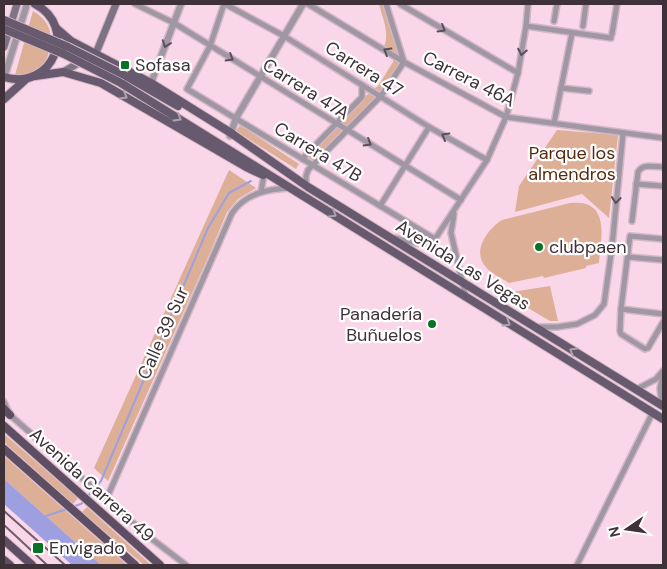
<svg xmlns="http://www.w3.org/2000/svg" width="667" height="569" font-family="'DM Sans',sans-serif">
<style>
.green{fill:#ddaf96}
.water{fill:#9e9fe0}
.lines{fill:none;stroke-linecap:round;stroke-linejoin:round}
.stream{stroke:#9e9fe0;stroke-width:2}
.minor-casing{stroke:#d4b6c5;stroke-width:8}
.tertiary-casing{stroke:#d4b6c5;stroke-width:9}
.secondary-casing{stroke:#d4b6c5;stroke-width:9}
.primary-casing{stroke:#d4b6c5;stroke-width:10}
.trunk-casing{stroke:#d4b6c5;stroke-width:10}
.minor{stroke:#9f97a3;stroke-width:5}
.tertiary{stroke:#9f97a3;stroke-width:6}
.secondary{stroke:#7e7384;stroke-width:7}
.primary{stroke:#67596e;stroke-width:8}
.trunk{stroke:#5d4e64;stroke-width:8}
.rail{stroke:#6f5d66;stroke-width:2}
.primary-bridge-casing{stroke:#d4b6c5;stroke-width:10;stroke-linecap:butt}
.primary-bridge{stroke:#67596e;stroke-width:8}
.oneway{stroke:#5b5058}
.oneway2{stroke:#aba4af}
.poi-dot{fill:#097325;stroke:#fff;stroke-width:2}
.labels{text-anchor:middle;stroke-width:4.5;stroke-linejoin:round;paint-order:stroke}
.poi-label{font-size:18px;fill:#3e3138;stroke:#fff;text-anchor:start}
.street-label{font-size:18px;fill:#3e3138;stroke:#fff}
.park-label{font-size:18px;fill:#562b0f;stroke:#fff}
</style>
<rect width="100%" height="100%" fill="#f9d7e8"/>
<g class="green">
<path d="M 379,4 L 386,4 L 403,62 L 381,96 L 316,162 L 306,156 L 370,92 L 378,86 L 393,62 L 393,60 L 381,52 C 392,37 383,20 379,4 Z"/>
<path d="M 33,11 C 48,20 54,32 49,50 C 48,56 46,63 41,67 C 34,74 23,75 15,75 Z"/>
<polygon points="240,125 299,164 296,169 236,131"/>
<polygon points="557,130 618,135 609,218 582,194 515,212 519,186"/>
<polygon points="229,170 256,188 238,199 227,212 209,255 108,481 94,468"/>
<path d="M 570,203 C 611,199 601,237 599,263 L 586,266 L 586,268 L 544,278 L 543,276 L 509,283 C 502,278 491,274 486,267 C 471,251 488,229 502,220 Z"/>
<polygon points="550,286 558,321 550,321 513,299 512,292"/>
<polygon points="4,434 78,498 73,504 4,442"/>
<polygon points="4,456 127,565 101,565 4,479"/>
<polygon points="87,507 151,565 144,565 82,512"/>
</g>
<polygon class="water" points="4,479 101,565 72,565 4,504"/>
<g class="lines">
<g class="stream">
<polyline points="88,496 101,481 208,228 229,193 251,181"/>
<polyline points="72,507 81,504 85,500"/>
<polyline points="46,516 67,509"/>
</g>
<g class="minor-casing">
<g id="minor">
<polyline points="135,4 174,23 461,200"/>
<polyline points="224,4 210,46 187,89 435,239"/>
<polyline points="225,4 284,36 429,127 487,160"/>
<polyline points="308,4 404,62 506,117 663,138"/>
<polyline points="400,4 518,73"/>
<polyline points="554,21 557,4"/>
<polyline points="526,26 611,38"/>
<polyline points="583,26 586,4"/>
<polyline points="612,34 617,4"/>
<polyline points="561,88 589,91"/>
<polyline points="554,123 572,33"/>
<polyline points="302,159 362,97 362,85"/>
<polyline points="636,184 663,186"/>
<polyline points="306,186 306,176 308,170 381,96 404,62 386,4"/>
<polyline points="261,192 264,175"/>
<polyline points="380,206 429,127"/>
<polyline points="454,214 451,233 466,298"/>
<path d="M 632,221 L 638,172 C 643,163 654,167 663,167"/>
<path d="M 395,238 C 408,241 423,248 435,239 L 487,160 L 506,117 L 518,73 L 526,26 L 528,4"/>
<polyline points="663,239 630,236 621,309 620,331 621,334 645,349 648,348 663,322"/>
<polyline points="628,257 663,260"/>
<polyline points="621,309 663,314"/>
<polyline points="537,327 557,327 577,324 595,315 604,304 612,247 623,134"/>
<polyline points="637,389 656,379 663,371"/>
<polyline points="4,402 10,415 148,536 186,565"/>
<polyline points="662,405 660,388 663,374"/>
<path d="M 106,500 L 232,213 C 246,193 268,189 290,188"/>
<polyline points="577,565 653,412"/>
</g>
</g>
<g class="tertiary-casing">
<g id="tertiary">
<polyline points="4,78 27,4"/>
<polyline points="151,83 181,4"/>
<polyline points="230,136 236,118 303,4"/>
</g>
</g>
<g class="secondary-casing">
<g id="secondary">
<polyline points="4,47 17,4"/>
<polyline points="63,72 96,53 116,4"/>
</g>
</g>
<g class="primary-casing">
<g id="primary">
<polyline points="56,28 71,41 151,83 231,133 308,187 663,406"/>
<polyline points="35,76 63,72 101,83 248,168 263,175"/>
<polyline points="126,76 178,106"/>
<path d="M 4,77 C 53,92 79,27 35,4"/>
<polyline points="121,83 663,419"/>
<polyline points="4,99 25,80"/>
</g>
</g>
<g class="trunk-casing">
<g id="trunk">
<polyline points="4,409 10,415"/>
<polyline points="4,426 160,565"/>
<polyline points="4,449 135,565"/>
<polyline points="4,540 32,565"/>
<polyline points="4,560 10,565"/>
</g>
</g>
<use href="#minor" class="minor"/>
<use href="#tertiary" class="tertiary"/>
<use href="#secondary" class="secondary"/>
<use href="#primary" class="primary"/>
<use href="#trunk" class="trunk"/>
<g class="rail">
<polyline points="4,511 65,565"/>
<polyline points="4,525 47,565"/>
</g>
<g class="primary-bridge-casing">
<g id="primary-bridge">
<polyline points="4,20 68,47 126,76"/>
<polyline points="4,29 64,54 121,83"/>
</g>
</g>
<use href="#primary-bridge" class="primary-bridge"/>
</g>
<defs><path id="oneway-chevron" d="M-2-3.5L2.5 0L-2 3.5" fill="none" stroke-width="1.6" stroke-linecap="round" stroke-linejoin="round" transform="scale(1.25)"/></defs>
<g class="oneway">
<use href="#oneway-chevron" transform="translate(442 29) rotate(31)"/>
<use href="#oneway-chevron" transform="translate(166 44) rotate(110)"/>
<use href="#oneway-chevron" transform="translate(387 51) rotate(-149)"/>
<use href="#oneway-chevron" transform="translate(522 52) rotate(101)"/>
<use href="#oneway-chevron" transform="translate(230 58) rotate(31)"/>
<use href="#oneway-chevron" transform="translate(445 136) rotate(-150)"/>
<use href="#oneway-chevron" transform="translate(368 143) rotate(31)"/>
<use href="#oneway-chevron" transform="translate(616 200) rotate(96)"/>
</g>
<g class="oneway2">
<use href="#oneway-chevron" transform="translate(124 96) rotate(30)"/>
<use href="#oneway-chevron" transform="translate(178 118) rotate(31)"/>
<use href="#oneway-chevron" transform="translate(333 214) rotate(32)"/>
<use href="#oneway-chevron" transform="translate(507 323) rotate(32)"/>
<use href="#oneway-chevron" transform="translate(573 351) rotate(-149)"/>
</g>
<g class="poi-dot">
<rect x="120" y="60" width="10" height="10" rx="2.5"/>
<circle cx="539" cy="247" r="5"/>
<circle cx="432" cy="324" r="5"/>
<rect x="32" y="542" width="12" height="12" rx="2.5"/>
</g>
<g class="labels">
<g class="poi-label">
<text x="135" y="71">Sofasa</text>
<text x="549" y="253">clubpaen</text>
<text x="422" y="320" text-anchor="end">Panadería<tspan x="422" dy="21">Buñuelos</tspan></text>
<text x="49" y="554">Envigado</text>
</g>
<g class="street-label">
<text transform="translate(364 69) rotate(32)" y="6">Carrera 47</text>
<text transform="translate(469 79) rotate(27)" y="6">Carrera 46A</text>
<text transform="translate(306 89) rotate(32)" y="6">Carrera 47A</text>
<text transform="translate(318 152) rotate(31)" y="6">Carrera 47B</text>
<text transform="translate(463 265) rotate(32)" y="6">Avenida Las Vegas</text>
<text transform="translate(163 333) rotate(-66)" y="6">Calle 39 Sur</text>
<text transform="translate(92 485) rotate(42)" y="6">Avenida Carrera 49</text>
</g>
<g class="park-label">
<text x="572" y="159">Parque los<tspan x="572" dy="21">almendros</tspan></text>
</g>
</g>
<rect width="667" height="569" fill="none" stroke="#3e3138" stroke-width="10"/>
<g transform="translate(627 529) rotate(257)" stroke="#ffffff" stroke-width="4" paint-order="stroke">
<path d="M0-4L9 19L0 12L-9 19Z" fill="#3e3138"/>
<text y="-8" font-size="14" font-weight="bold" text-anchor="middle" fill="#3e3138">N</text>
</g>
</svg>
